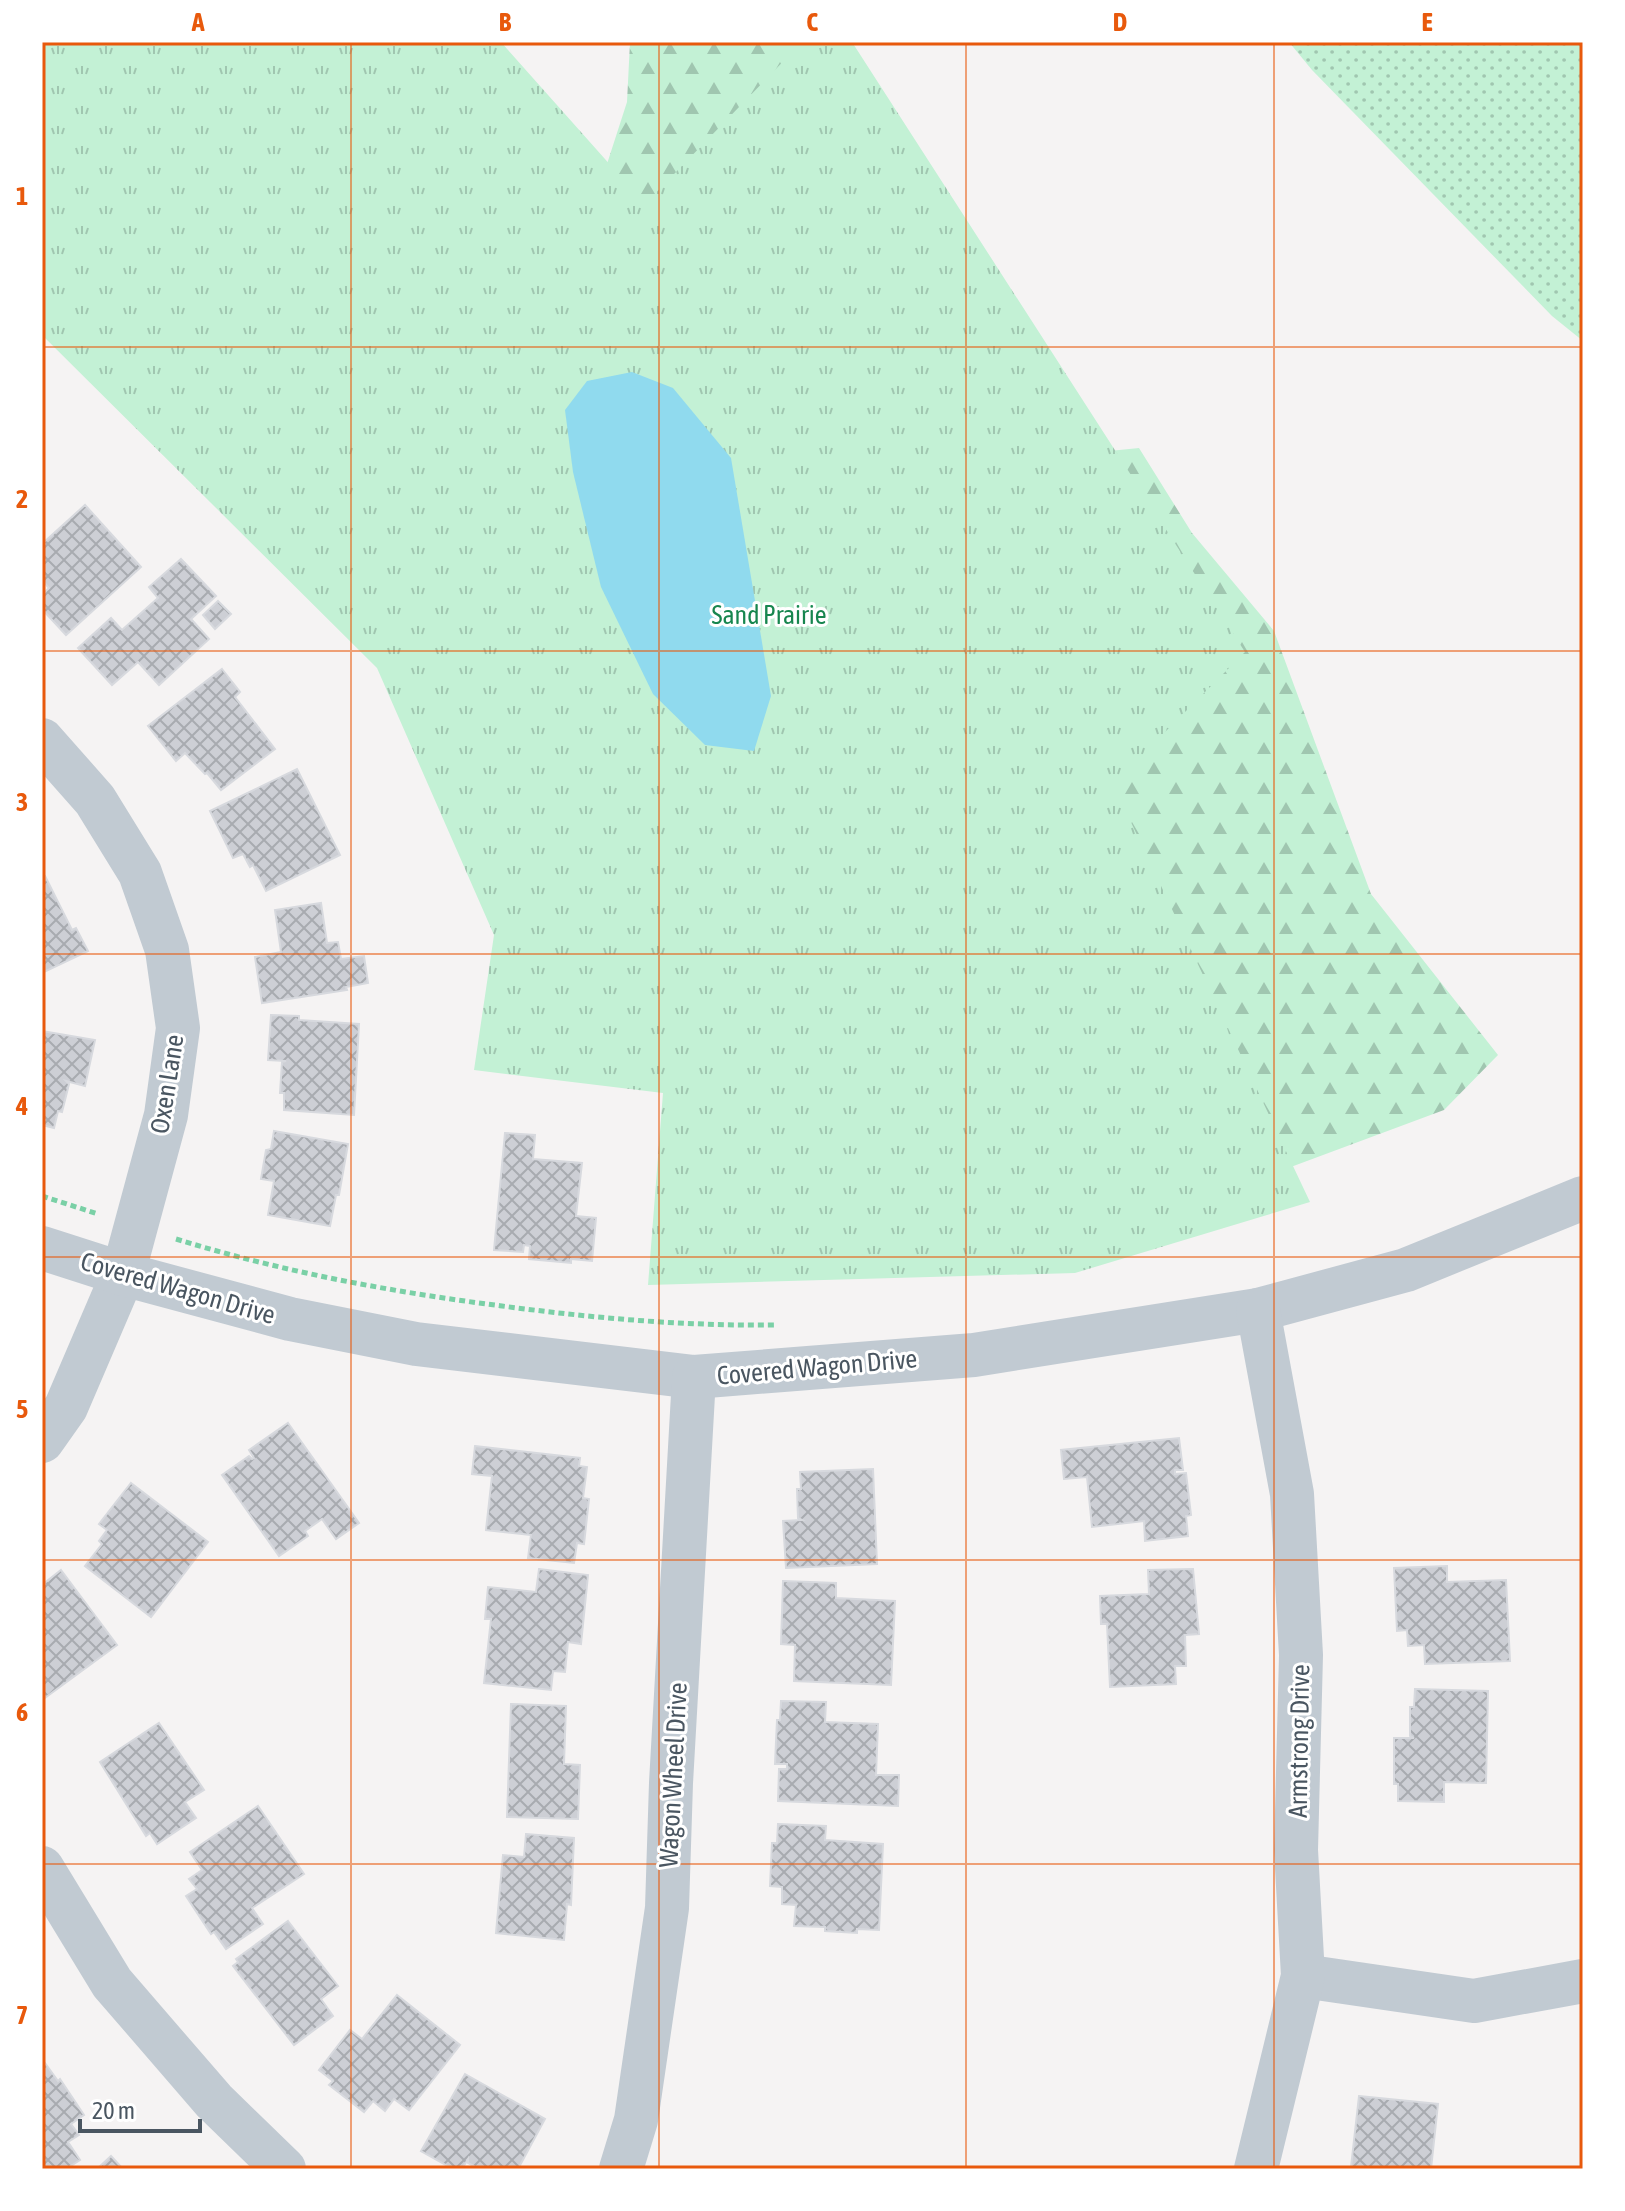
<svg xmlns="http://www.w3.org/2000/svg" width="1625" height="2211" font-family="'Asap Condensed',sans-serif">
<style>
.grass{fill:url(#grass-dots)}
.forest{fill:url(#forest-firs)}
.park{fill:url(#park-tufts)}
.water{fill:#90daee}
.building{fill:url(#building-cross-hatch);stroke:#d7d9de;stroke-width:2}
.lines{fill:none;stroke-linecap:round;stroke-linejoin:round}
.path{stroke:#7ad0a6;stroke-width:5;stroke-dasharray:6 4;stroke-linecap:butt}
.street{stroke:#c1cad2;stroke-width:44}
.grid{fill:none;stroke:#e8590c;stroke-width:2;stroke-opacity:0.55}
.labels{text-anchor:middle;stroke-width:6;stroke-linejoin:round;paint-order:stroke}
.park-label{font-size:26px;fill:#17864f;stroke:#fff}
.street-label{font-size:26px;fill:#4a5661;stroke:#fff}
.neatline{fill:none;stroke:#e8590c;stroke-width:3}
.grid-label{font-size:26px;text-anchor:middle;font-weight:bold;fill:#e8590c}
</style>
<defs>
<pattern id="grass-dots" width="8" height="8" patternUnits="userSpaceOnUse" patternTransform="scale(2)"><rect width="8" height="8" fill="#c3f1d5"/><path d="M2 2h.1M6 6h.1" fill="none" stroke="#a0c6b0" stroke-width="1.8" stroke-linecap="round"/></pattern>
<pattern id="forest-firs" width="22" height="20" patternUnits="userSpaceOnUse" patternTransform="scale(2)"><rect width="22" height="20" fill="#c3f1d5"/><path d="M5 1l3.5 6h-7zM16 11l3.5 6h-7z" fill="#a0c6b0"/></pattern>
<pattern id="park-tufts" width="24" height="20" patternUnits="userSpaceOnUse" patternTransform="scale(2)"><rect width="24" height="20" fill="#c3f1d5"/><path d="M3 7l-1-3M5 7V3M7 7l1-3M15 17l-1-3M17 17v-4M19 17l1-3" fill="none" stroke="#a0c6b0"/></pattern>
<pattern id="building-cross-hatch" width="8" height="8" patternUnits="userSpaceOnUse" patternTransform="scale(2)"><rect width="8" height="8" fill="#cdcfd5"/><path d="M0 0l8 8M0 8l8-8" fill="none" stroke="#a8abb0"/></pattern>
</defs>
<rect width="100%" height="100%" fill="#f5f3f3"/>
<polygon class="grass" points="1289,42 1583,42 1583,341 1552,316 1312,70"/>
<g class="forest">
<polygon points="630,42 852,42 576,260 627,102"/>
<polygon points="1139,448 1192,533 1274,631 1371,894 1498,1055 1444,1110 1218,1194 1154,967 1030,459"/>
</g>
<polygon class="park" points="42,42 501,42 645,204 802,42 852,42 1245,652 1113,784 1310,1202 1075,1273 648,1285 663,1093 474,1070 494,935 377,668 42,335"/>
<polygon class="water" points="632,372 673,388 731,458 771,696 754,751 705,745 653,694 601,587 573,472 565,410 587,381"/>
<g class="building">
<polygon points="85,505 141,567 66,635 42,609 42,595 49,588 42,580 44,577 42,575 42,544"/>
<polygon points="181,559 216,596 191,619 209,639 159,685 138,662 112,685 78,648 111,618 122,630 158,598 149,587"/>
<polygon points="218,601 231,614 215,629 203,615"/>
<polygon points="222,669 240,692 235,697 275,749 221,790 207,773 205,774 185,753 176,761 148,726"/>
<polygon points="297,769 340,855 266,891 253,865 250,867 243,854 233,858 210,811"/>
<polygon points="45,876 72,930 76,928 88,951 42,973 42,877"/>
<polygon points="321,903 327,943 338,942 341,959 364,956 368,983 346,987 347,990 262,1003 255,957 281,952 275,910"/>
<polygon points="271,1015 299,1016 299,1020 359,1024 354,1115 284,1110 284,1093 280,1093 282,1062 286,1061 268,1060"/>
<polygon points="42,1031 95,1040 85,1086 66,1081 69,1084 62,1112 58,1111 54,1128 42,1125"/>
<polygon points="274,1131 348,1144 339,1195 336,1195 330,1226 268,1215 274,1181 261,1179 266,1150 271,1149"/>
<polygon points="505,1133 535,1135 533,1159 582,1163 576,1216 596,1218 592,1261 571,1259 571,1263 529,1259 530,1246 524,1245 523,1252 494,1250"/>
<polygon points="288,1423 359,1523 336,1539 322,1519 305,1531 308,1536 279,1556 222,1475 249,1456 252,1459 254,1458 249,1450"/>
<polygon points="1179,1438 1183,1470 1175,1470 1175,1474 1186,1473 1191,1515 1186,1516 1188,1536 1145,1541 1144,1521 1092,1527 1087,1477 1064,1479 1061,1450"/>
<polygon points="475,1446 580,1458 579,1466 587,1467 583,1498 589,1499 584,1544 577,1543 574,1563 528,1558 531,1535 486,1530 492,1476 472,1474"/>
<polygon points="873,1469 877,1564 786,1568 783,1521 802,1520 798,1518 797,1489 801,1489 800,1472"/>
<polygon points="131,1483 208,1542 151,1617 85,1566 102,1544 99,1541 107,1530 99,1524"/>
<polygon points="1447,1566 1447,1582 1506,1580 1510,1661 1425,1664 1424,1645 1408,1646 1407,1630 1397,1631 1394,1568"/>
<polygon points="539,1569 588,1575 581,1644 568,1642 565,1672 553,1671 551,1690 484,1683 491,1619 485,1619 488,1587 536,1592"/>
<polygon points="1193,1569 1199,1634 1185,1635 1186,1666 1175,1666 1176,1684 1110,1687 1107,1624 1101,1624 1100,1596 1149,1594 1148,1570"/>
<polygon points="61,1570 117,1645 42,1700 42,1585"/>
<polygon points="783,1581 836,1583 836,1598 895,1601 891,1685 794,1681 795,1645 781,1644"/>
<polygon points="1415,1689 1488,1691 1486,1783 1444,1782 1444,1802 1398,1801 1398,1784 1394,1784 1394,1738 1414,1738 1410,1736 1410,1707 1414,1707"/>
<polygon points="781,1701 826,1702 825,1722 878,1724 876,1775 899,1775 898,1806 778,1801 779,1769 787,1769 787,1764 775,1764 777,1720 780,1720"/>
<polygon points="511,1704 566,1706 564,1764 580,1765 578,1819 507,1817"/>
<polygon points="159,1723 204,1790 185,1802 196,1818 157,1844 150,1833 146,1836 100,1762"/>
<polygon points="258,1806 304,1874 252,1908 263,1924 226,1949 214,1932 211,1934 186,1896 197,1889 189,1879 202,1870 190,1852"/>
<polygon points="778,1824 826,1826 825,1840 883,1844 879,1930 857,1929 857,1933 825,1931 825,1927 794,1926 796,1905 782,1904 782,1887 770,1886 772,1843 777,1843"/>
<polygon points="526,1834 574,1838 571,1905 567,1904 564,1940 496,1933 503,1855 524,1857"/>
<polygon points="288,1921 338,1986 321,1999 333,2016 294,2045 233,1966 238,1962 236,1959"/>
<polygon points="397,1995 460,2045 409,2110 394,2099 385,2111 373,2101 364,2112 329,2085 333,2081 319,2070 350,2030 362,2039"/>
<polygon points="45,2063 58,2081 60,2079 84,2115 71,2124 79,2135 68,2142 80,2160 66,2169 42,2169 42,2065"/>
<polygon points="465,2074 545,2119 518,2169 479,2169 468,2163 468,2159 462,2169 453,2169 421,2151"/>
<polygon points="1359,2096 1438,2104 1431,2169 1351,2167"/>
<polygon points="111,2156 123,2169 97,2169"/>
</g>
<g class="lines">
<g class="path">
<polyline points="42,1196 98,1214"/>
<path d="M 176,1239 C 283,1272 392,1292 502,1306 C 593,1318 682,1326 774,1325"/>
</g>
<g class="street">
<polyline points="42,740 95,800 140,873 167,950 178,1028 166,1115 123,1274 66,1407 42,1441"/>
<polyline points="42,1248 123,1274 290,1319 416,1344 694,1377 974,1355 1258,1310 1406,1270 1583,1198"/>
<polyline points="42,1868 112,1983 214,2101 284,2169"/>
<polyline points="1303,1976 1474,2001 1583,1981"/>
<polyline points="621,2169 636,2120 667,1908 671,1783 694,1377"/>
<polyline points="1256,2169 1303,1976 1296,1850 1301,1655 1292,1494 1258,1310"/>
</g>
</g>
<path class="grid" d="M 351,42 L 351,2169M 659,42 L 659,2169M 966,42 L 966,2169M 1274,42 L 1274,2169M 42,347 L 1583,347M 42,651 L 1583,651M 42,954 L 1583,954M 42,1257 L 1583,1257M 42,1560 L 1583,1560M 42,1864 L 1583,1864"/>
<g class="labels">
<g class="park-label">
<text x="769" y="624">Sand Prairie</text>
</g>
<g class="street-label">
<text transform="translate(167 1084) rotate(-81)" y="9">Oxen Lane</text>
<text transform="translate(178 1288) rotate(16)" y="9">Covered Wagon Drive</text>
<text transform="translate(817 1367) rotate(-5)" y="9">Covered Wagon Drive</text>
<text transform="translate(1299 1741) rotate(-89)" y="9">Armstrong Drive</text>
<text transform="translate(673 1775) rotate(-87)" y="9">Wagon Wheel Drive</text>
</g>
</g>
<rect width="1625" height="2211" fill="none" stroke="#ffffff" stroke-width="88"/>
<path d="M80 2119v12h120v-12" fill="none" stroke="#4a5661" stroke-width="4"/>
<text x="92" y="2119" font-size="24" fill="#4a5661" stroke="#ffffff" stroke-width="6" paint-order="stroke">20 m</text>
<rect x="44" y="44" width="1537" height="2123" class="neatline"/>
<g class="grid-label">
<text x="198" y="31">A</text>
<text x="505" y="31">B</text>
<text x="812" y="31">C</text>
<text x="1120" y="31">D</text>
<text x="1427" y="31">E</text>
<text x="22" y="205">1</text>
<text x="22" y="508">2</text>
<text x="22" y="811">3</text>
<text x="22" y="1115">4</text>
<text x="22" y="1418">5</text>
<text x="22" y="1721">6</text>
<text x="22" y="2024">7</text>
</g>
</svg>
